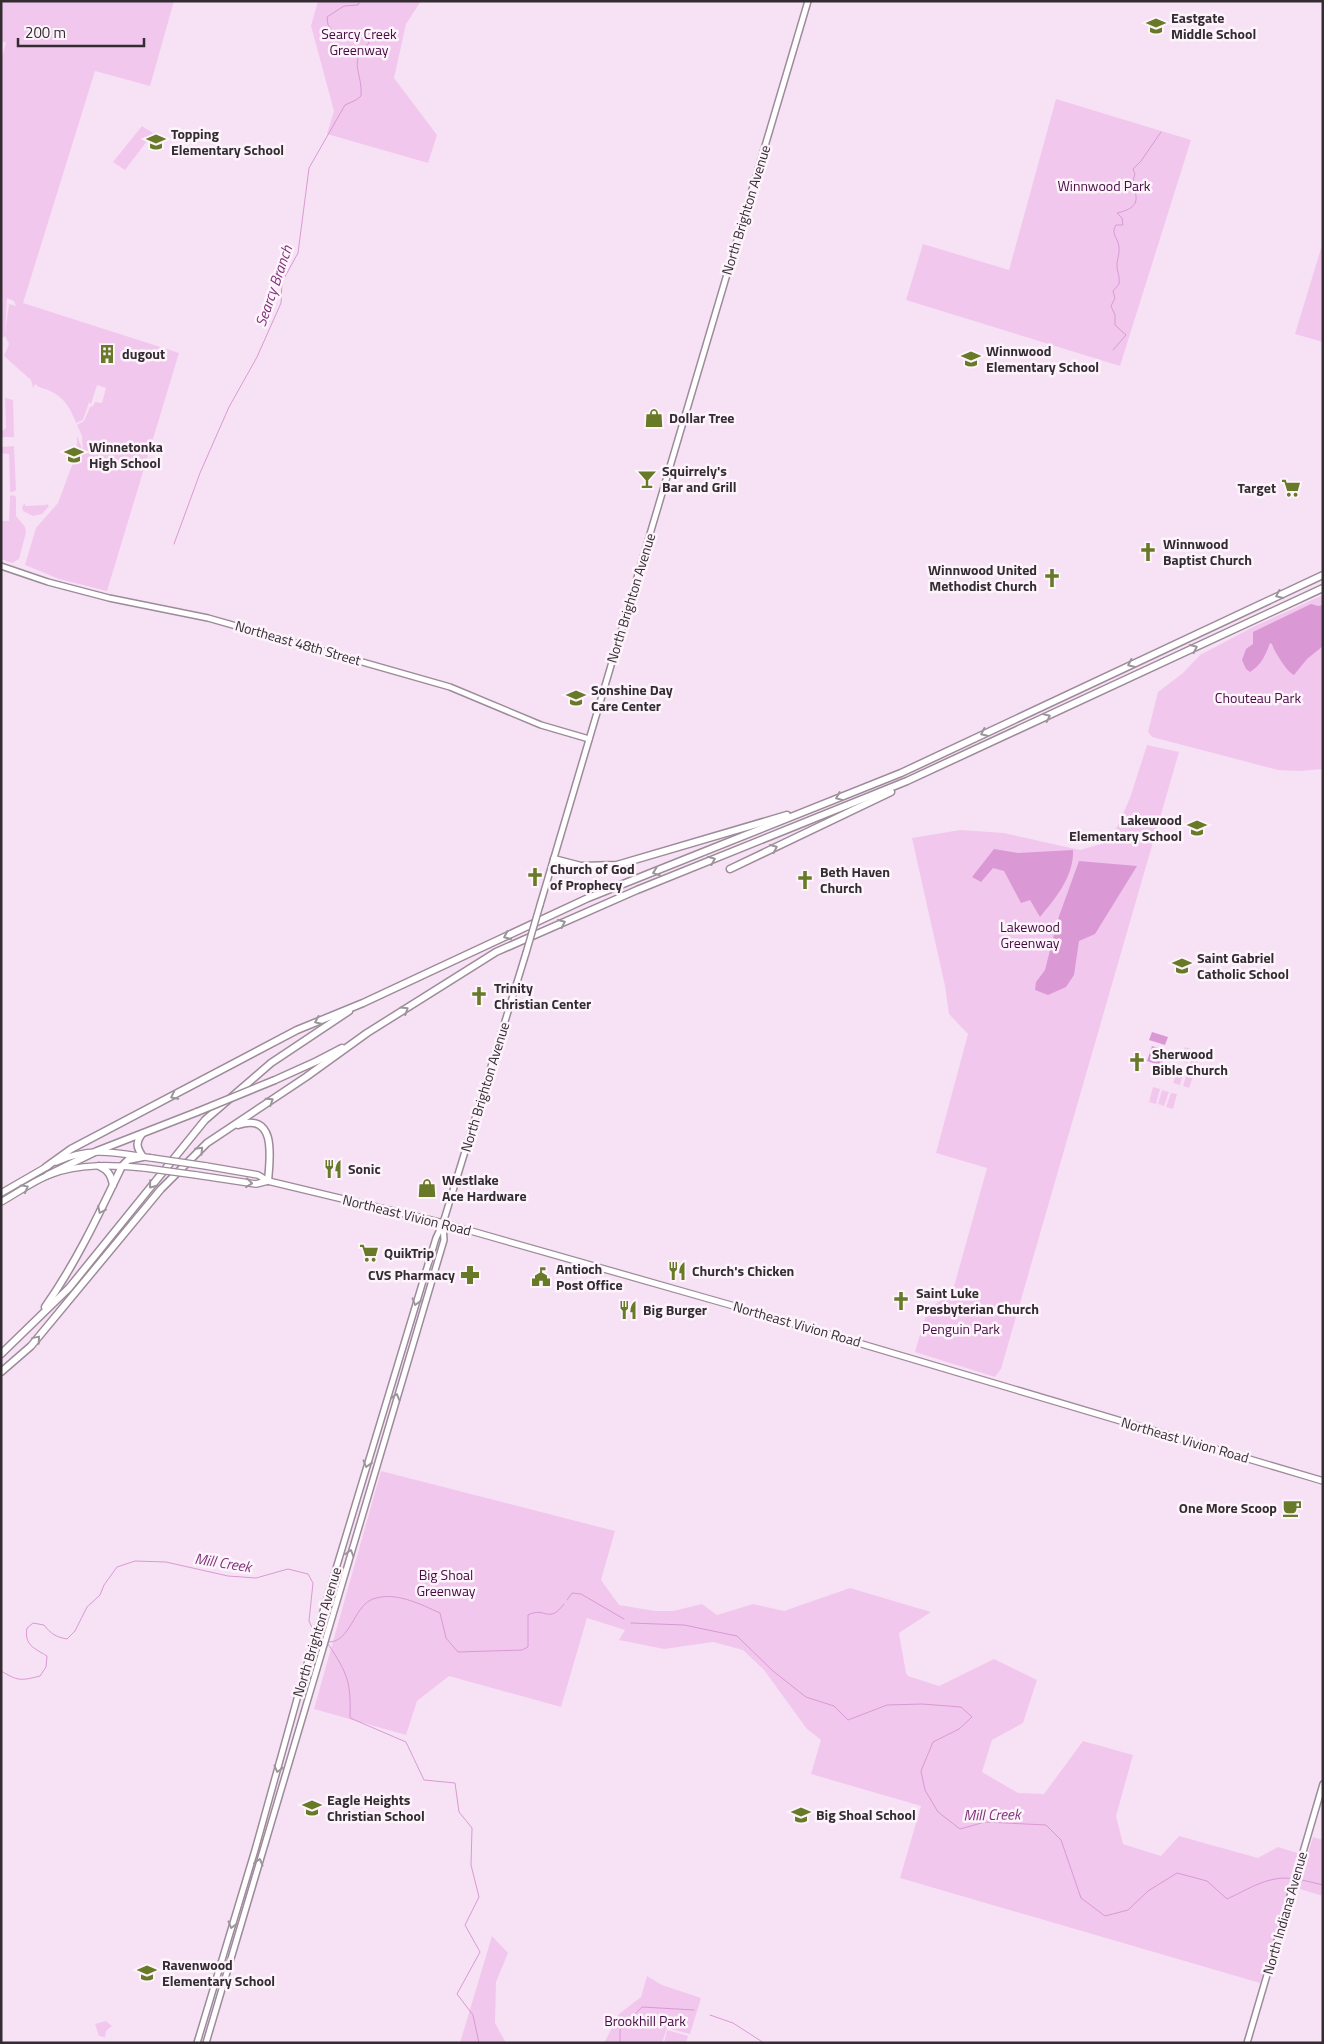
<svg xmlns="http://www.w3.org/2000/svg" width="1324" height="2044" font-family="'Titillium Web',sans-serif">
<style>
.green{fill:#f2c7ed;fill-rule:evenodd}
.water{fill:#da99d4}
.lines{fill:none;stroke-linecap:round;stroke-linejoin:round}
.stream{stroke:#da99d4;stroke-width:1}
.secondary-casing{stroke:#9d8a9a;stroke-width:8}
.primary-casing{stroke:#9d8a9a;stroke-width:8}
.highway-casing{stroke:#9d8a9a;stroke-width:9}
.secondary{stroke:#fff;stroke-width:5}
.primary{stroke:#fff;stroke-width:5.5}
.highway{stroke:#fff;stroke-width:6}
.secondary-bridge-casing{stroke:#9d8a9a;stroke-width:8;stroke-linecap:butt}
.primary-bridge-casing{stroke:#9d8a9a;stroke-width:8;stroke-linecap:butt}
.highway-bridge-casing{stroke:#9d8a9a;stroke-width:9;stroke-linecap:butt}
.secondary-bridge{stroke:#fff;stroke-width:5}
.primary-bridge{stroke:#fff;stroke-width:5.5}
.highway-bridge{stroke:#fff;stroke-width:6}
.oneway{stroke:#9a9699}
.labels{text-anchor:middle;stroke-width:5;stroke-linejoin:round;paint-order:stroke}
.poi-label{font-size:14px;font-weight:bold;fill:#342c33;stroke:#fdf4fb;text-anchor:start}
.park-label{font-size:14px;fill:#470c44;stroke:#fdf4fb}
.street-label{font-size:14px;fill:#342c33;stroke:#fdf4fb}
.water-label{font-size:15px;font-style:italic;fill:#7f327a;stroke:#fdf4fb}
</style>
<rect width="100%" height="100%" fill="#f7e2f5"/>
<g class="green">
<path d="M 1,1 L 174,1 L 150,86 L 95,71 L 23,303 L 179,353 L 107,591 L 59,579 L 25,565 L 36,528 L 58,503 L 77,452 L 77,436 L 83,451 L 82,436 L 77,425 L 84,421 L 90,407 L 93,406 L 95,402 L 102,403 L 106,388 L 97,385 L 91,404 L 89,402 L 83,420 L 76,423 C 71,409 64,397 50,391 C 44,388 40,389 35,384 L 33,388 L 31,380 L 4,356 L 9,344 L 5,336 L 1,339 L 1,298 L 4,298 L 1,297 L 1,60 L 6,43 L 1,41 ZM 7,298 L 14,301 L 16,306 L 9,304 L 5,334 Z"/>
<polygon points="318,1 421,1 406,24 394,78 437,135 428,163 327,134 334,111 311,26"/>
<polygon points="1056,99 1191,140 1120,366 906,300 923,244 1009,270"/>
<polygon points="142,126 153,133 125,170 113,162"/>
<polygon points="1323,242 1323,342 1295,334"/>
<polygon points="5,398 13,400 14,437 1,437 1,432 6,428"/>
<polygon points="14,446 16,490 13,492 10,492 9,454 1,453 1,447"/>
<polygon points="13,495 16,497 16,516 25,527 26,532 19,559 12,563 1,559 1,521 9,521 10,496"/>
<polygon points="25,503 25,506 46,505 46,503 49,506 42,514 33,516 23,511 22,507"/>
<polygon points="1323,595 1323,769 1299,771 1278,770 1152,737 1148,732 1158,692 1183,673 1200,655 1255,626"/>
<polygon points="1147,745 1179,752 1001,1369 995,1377 915,1352 927,1311 953,1290 987,1168 936,1153 968,1034 949,1014 945,986 912,838 960,830 1004,833 1080,850 1101,844 1117,827 1130,798"/>
<polygon points="1185,1047 1191,1049 1187,1063 1180,1061"/>
<polygon points="1194,1050 1201,1052 1196,1066 1190,1064"/>
<polygon points="1178,1069 1184,1071 1180,1085 1173,1083"/>
<polygon points="1187,1072 1194,1074 1189,1088 1183,1086"/>
<polygon points="1153,1087 1160,1089 1156,1104 1149,1102"/>
<polygon points="1162,1090 1169,1092 1164,1106 1158,1104"/>
<polygon points="1171,1093 1177,1094 1173,1109 1166,1107"/>
<polygon points="381,1471 615,1531 601,1580 619,1605 655,1611 673,1611 702,1604 717,1615 753,1604 784,1611 850,1588 931,1612 899,1633 906,1673 908,1676 939,1686 994,1659 1037,1680 1023,1723 992,1740 982,1772 1018,1793 1044,1794 1083,1741 1133,1755 1116,1816 1123,1844 1161,1856 1179,1836 1258,1858 1278,1847 1307,1856 1313,1837 1323,1840 1323,1896 1290,1886 1260,1983 900,1878 921,1806 811,1774 821,1740 807,1729 764,1670 743,1650 713,1642 664,1649 619,1640 625,1630 587,1618 561,1707 449,1676 417,1701 406,1735 314,1709"/>
<polygon points="492,1936 508,1953 496,1982 495,2023 506,2043 460,2043"/>
<polygon points="647,1976 662,1985 701,1998 690,2034 667,2028 662,2043 604,2043 619,2014 641,1997"/>
<polygon points="106,2021 112,2026 106,2031 105,2037 99,2036 95,2024"/>
<polygon points="667,2030 688,2036 686,2043 664,2043"/>
</g>
<g class="water">
<path d="M 1311,604 L 1318,606 L 1323,605 L 1323,646 L 1307,659 L 1294,675 C 1287,672 1274,651 1272,644 L 1270,643 C 1265,656 1262,664 1250,672 L 1246,669 L 1242,660 L 1246,649 L 1253,644 L 1253,632 Z"/>
<path d="M 994,849 L 1018,853 L 1073,850 C 1074,876 1056,898 1040,917 L 1030,900 L 1021,903 L 1004,871 L 993,868 L 981,882 L 972,877 Z"/>
<polygon points="1079,861 1137,866 1095,934 1079,941 1074,975 1066,987 1048,995 1035,990 1036,982 1045,970 1058,919"/>
<polygon points="1152,1032 1168,1037 1165,1045 1149,1040"/>
<polygon points="1152,1046 1159,1048 1157,1057 1164,1059 1161,1066 1147,1061"/>
</g>
<g class="lines">
<g class="stream">
<path d="M 1113,350 L 1126,335 L 1115,325 L 1115,315 L 1111,306 L 1115,298 L 1113,291 L 1119,284 C 1120,277 1118,274 1117,268 C 1116,261 1120,254 1119,248 C 1119,239 1110,234 1116,225 L 1123,225 L 1122,218 L 1117,213 C 1135,209 1141,202 1132,184 L 1135,174 L 1133,169 L 1141,161 L 1161,132"/>
<path d="M 174,544 L 200,473 L 229,407 L 257,357 L 281,303 L 282,282 L 298,253 L 309,168 L 345,105 L 356,100 L 361,96 C 363,73 347,61 369,43 C 362,31 346,30 333,31 L 328,25 L 327,17 L 344,6 L 358,5 L 360,1"/>
<polyline points="567,1600 572,1593 581,1594 624,1619"/>
<path d="M 631,1623 L 684,1625 L 737,1636 L 773,1671 L 806,1697 L 834,1706 L 848,1720 L 887,1705 L 922,1704 L 961,1707 L 972,1717 L 959,1729 L 933,1742 L 921,1771 L 925,1790 L 938,1812 L 960,1829 L 985,1822 L 1046,1825 L 1061,1840 L 1081,1898 L 1105,1916 L 1128,1910 L 1148,1891 L 1177,1873 L 1207,1881 L 1227,1899 C 1247,1890 1270,1874 1294,1879"/>
<polyline points="317,1635 324,1640"/>
<path d="M 327,1642 C 351,1644 353,1606 373,1599 C 395,1591 420,1604 440,1613 L 446,1638 L 458,1652 L 522,1650 L 528,1647 L 528,1615 C 546,1606 548,1625 564,1604"/>
<path d="M 328,1644 C 348,1674 351,1682 350,1718 L 406,1742 L 424,1780 L 455,1783 L 459,1812 L 472,1828 L 471,1865 L 479,1897 L 465,1925 L 480,1952 L 457,1994 L 473,2015 L 479,2043"/>
<path d="M 1,1671 C 18,1681 20,1681 40,1676 L 46,1667 L 47,1656 C 34,1648 24,1645 27,1628 L 33,1623 L 44,1625 C 51,1634 56,1637 67,1639 L 75,1631 L 87,1607 L 100,1595 L 104,1585 L 117,1567 L 135,1561 L 166,1562 L 228,1576 L 256,1578 L 288,1569 L 308,1574 L 313,1583 L 309,1621 L 314,1632"/>
<polyline points="1298,1879 1323,1885"/>
<polyline points="710,2015 733,2023 764,2043"/>
<polyline points="620,2043 620,2030 642,2007 694,2010"/>
</g>
<g class="secondary-casing">
<g id="secondary">
<polyline points="1,566 48,582 109,598 208,618 450,687 541,725 589,739"/>
<polyline points="540,905 808,1"/>
<polyline points="197,2043 255,1850 302,1681 436,1238 443,1223 526,953"/>
<polyline points="206,2043 444,1240 443,1224"/>
<polyline points="1247,2043 1323,1784"/>
</g>
</g>
<g class="primary-casing">
<g id="primary">
<path d="M 56,1162 C 91,1146 116,1153 152,1158"/>
<polyline points="206,1166 258,1175 268,1181 443,1223 734,1306 1323,1481"/>
<polyline points="196,1175 256,1184 268,1181"/>
<polyline points="1,1193 48,1166"/>
<path d="M 1,1202 C 17,1193 32,1182 49,1175 C 80,1163 113,1165 145,1168"/>
</g>
</g>
<g class="highway-casing">
<g id="highway">
<polyline points="554,859 581,866 617,865 787,815"/>
<polyline points="730,869 891,792"/>
<polyline points="275,1080 317,1061 342,1048"/>
<path d="M 238,1125 C 277,1112 270,1158 268,1181"/>
<path d="M 99,1166 C 108,1170 111,1175 113,1185"/>
<polyline points="46,1167 71,1149 297,1030 363,1003 588,898 901,773 1323,575"/>
<polyline points="48,1175 97,1151 197,1112"/>
<path d="M 45,1307 C 76,1263 99,1214 122,1166 L 128,1160 L 143,1157 C 137,1148 135,1143 142,1134"/>
<polyline points="1,1354 69,1288 205,1120 271,1063 349,1011"/>
<polyline points="1,1372 31,1346 161,1189 207,1143 306,1077 367,1033 496,952 637,890 907,781 1323,588"/>
</g>
</g>
<use href="#secondary" class="secondary"/>
<use href="#primary" class="primary"/>
<use href="#highway" class="highway"/>
<g class="secondary-bridge-casing">
<polyline id="secondary-bridge" points="526,953 540,905"/>
</g>
<g class="primary-bridge-casing">
<g id="primary-bridge">
<polyline points="152,1158 206,1166"/>
<polyline points="145,1168 196,1175"/>
</g>
</g>
<g class="highway-bridge-casing">
<polyline id="highway-bridge" points="197,1112 275,1080"/>
</g>
<use href="#secondary-bridge" class="secondary-bridge"/>
<use href="#primary-bridge" class="primary-bridge"/>
<use href="#highway-bridge" class="highway-bridge"/>
</g>
<defs><path id="oneway-chevron" d="M-2-3.5L2.5 0L-2 3.5" fill="none" stroke-width="1.6" stroke-linecap="round" stroke-linejoin="round" transform="scale(1.25)"/></defs>
<g class="oneway">
<use href="#oneway-chevron" transform="translate(1279 595) rotate(155)"/>
<use href="#oneway-chevron" transform="translate(1194 648) rotate(-25)"/>
<use href="#oneway-chevron" transform="translate(1131 664) rotate(155)"/>
<use href="#oneway-chevron" transform="translate(1047 717) rotate(-25)"/>
<use href="#oneway-chevron" transform="translate(984 733) rotate(155)"/>
<use href="#oneway-chevron" transform="translate(839 797) rotate(158)"/>
<use href="#oneway-chevron" transform="translate(774 848) rotate(-25)"/>
<use href="#oneway-chevron" transform="translate(712 860) rotate(-22)"/>
<use href="#oneway-chevron" transform="translate(656 872) rotate(159)"/>
<use href="#oneway-chevron" transform="translate(562 923) rotate(-24)"/>
<use href="#oneway-chevron" transform="translate(507 936) rotate(155)"/>
<use href="#oneway-chevron" transform="translate(405 1010) rotate(-32)"/>
<use href="#oneway-chevron" transform="translate(318 1021) rotate(156)"/>
<use href="#oneway-chevron" transform="translate(174 1096) rotate(153)"/>
<use href="#oneway-chevron" transform="translate(270 1101) rotate(-33)"/>
<use href="#oneway-chevron" transform="translate(200 1150) rotate(-45)"/>
<use href="#oneway-chevron" transform="translate(249 1183) rotate(6)"/>
<use href="#oneway-chevron" transform="translate(152 1185) rotate(129)"/>
<use href="#oneway-chevron" transform="translate(25 1188) rotate(-29)"/>
<use href="#oneway-chevron" transform="translate(101 1210) rotate(116)"/>
<use href="#oneway-chevron" transform="translate(416 1302) rotate(107)"/>
<use href="#oneway-chevron" transform="translate(37 1339) rotate(-50)"/>
<use href="#oneway-chevron" transform="translate(396 1397) rotate(-73)"/>
<use href="#oneway-chevron" transform="translate(367 1464) rotate(107)"/>
<use href="#oneway-chevron" transform="translate(350 1553) rotate(-74)"/>
<use href="#oneway-chevron" transform="translate(278 1769) rotate(105)"/>
<use href="#oneway-chevron" transform="translate(259 1862) rotate(-74)"/>
<use href="#oneway-chevron" transform="translate(232 1925) rotate(107)"/>
</g>
<defs>
<g id="school-bare" transform="scale(1.5)"><path d="M0-5L7-2L0 1L-7-2ZM-4 1L0 2.5L4 1V4Q0 6-4 4Z" fill="#687928" stroke="#fdf4fb" stroke-width="2.5" paint-order="stroke"/></g>
<g id="building-bare" transform="scale(1.5)"><path d="M-4-6H4V6H1V3H-1V6H-4ZM-2.5-4.3h1.7v1.8h-1.7ZM.8-4.3h1.7v1.8H.8ZM-2.5-1h1.7V.8h-1.7ZM.8-1h1.7V.8H.8Z" fill="#687928" stroke="#fdf4fb" stroke-width="2.5" paint-order="stroke"/></g>
<g id="shop-bare" transform="scale(1.5)"><path d="M-5-2.5h2.3a2.7 3.5 0 0 1 5.4 0H5L5.5 6h-11ZM-1.5-2.5h3a1.5 2.3 0 0 0-3 0Z" fill="#687928" stroke="#fdf4fb" stroke-width="2.5" paint-order="stroke"/></g>
<g id="bar-bare" transform="scale(1.5)"><path d="M-6-5H6L.8 .8V4.5H3.5V6h-7V4.5H-.8V.8Z" fill="#687928" stroke="#fdf4fb" stroke-width="2.5" paint-order="stroke"/></g>
<g id="supermarket-bare" transform="scale(1.5)"><path d="M-6-5.5h2.5l.6 2H6L4.5 2H-2.5L-4.4-4H-6ZM-1.5 3.2a1.3 1.3 0 1 0 .1 0ZM3 3.2a1.3 1.3 0 1 0 .1 0Z" fill="#687928" stroke="#fdf4fb" stroke-width="2.5" paint-order="stroke"/></g>
<g id="church-bare" transform="scale(1.5)"><path d="M-1.2-6h2.4v3.5h3.3v2.4h-3.3V6h-2.4V-.1h-3.3v-2.4h3.3Z" fill="#687928" stroke="#fdf4fb" stroke-width="2.5" paint-order="stroke"/></g>
<g id="restaurant-bare" transform="scale(1.5)"><path d="M-5-6h1v4h1v-4h1v4h1v-4h1v5L-1.5 .5V6h-2V.5L-5-1ZM5-6V6H3V1.5H1.5Q1.5-4 5-6Z" fill="#687928" stroke="#fdf4fb" stroke-width="2.5" paint-order="stroke"/></g>
<g id="pharmacy-bare" transform="scale(1.5)"><path d="M-2-6h4v4h4v4h-4v4h-4v-4h-4v-4h4Z" fill="#687928" stroke="#fdf4fb" stroke-width="2.5" paint-order="stroke"/></g>
<g id="civic-bare" transform="scale(1.5)"><path d="M-.6-6.5H3V-4.5H.6V-3L4-1V1h2V6H-6V1h2V-1L-.6-3ZM-1.2 2.5V6h2.4V2.5Z" fill="#687928" stroke="#fdf4fb" stroke-width="2.5" paint-order="stroke"/></g>
<g id="cafe-bare" transform="scale(1.5)"><path d="M-5.5-4.5H6V0H3Q3 3.5 0 3.5H-2.5Q-5.5 3.5-5.5 0ZM3-3.2v2h1.7v-2ZM-6 4.5H4V6H-6Z" fill="#687928" stroke="#fdf4fb" stroke-width="2.5" paint-order="stroke"/></g>
</defs>
<g fill-rule="evenodd">
<use href="#school-bare" x="1156" y="26"/>
<use href="#school-bare" x="156" y="142"/>
<use href="#building-bare" x="107" y="354"/>
<use href="#school-bare" x="971" y="359"/>
<use href="#shop-bare" x="654" y="418"/>
<use href="#school-bare" x="74" y="455"/>
<use href="#bar-bare" x="647" y="479"/>
<use href="#supermarket-bare" x="1291" y="488"/>
<use href="#church-bare" x="1148" y="552"/>
<use href="#church-bare" x="1052" y="578"/>
<use href="#school-bare" x="576" y="698"/>
<use href="#school-bare" x="1197" y="828"/>
<use href="#church-bare" x="535" y="877"/>
<use href="#church-bare" x="805" y="880"/>
<use href="#school-bare" x="1182" y="966"/>
<use href="#church-bare" x="479" y="996"/>
<use href="#church-bare" x="1137" y="1062"/>
<use href="#restaurant-bare" x="333" y="1169"/>
<use href="#shop-bare" x="427" y="1188"/>
<use href="#supermarket-bare" x="369" y="1253"/>
<use href="#restaurant-bare" x="677" y="1271"/>
<use href="#pharmacy-bare" x="470" y="1275"/>
<use href="#civic-bare" x="541" y="1277"/>
<use href="#church-bare" x="901" y="1301"/>
<use href="#restaurant-bare" x="628" y="1310"/>
<use href="#cafe-bare" x="1292" y="1508"/>
<use href="#school-bare" x="312" y="1808"/>
<use href="#school-bare" x="801" y="1815"/>
<use href="#school-bare" x="147" y="1973"/>
</g>
<g class="labels">
<g class="poi-label">
<text x="1171" y="23">Eastgate<tspan x="1171" dy="16">Middle School</tspan></text>
<text x="171" y="139">Topping<tspan x="171" dy="16">Elementary School</tspan></text>
<text x="986" y="356">Winnwood<tspan x="986" dy="16">Elementary School</tspan></text>
<text x="122" y="359">dugout</text>
<text x="669" y="423">Dollar Tree</text>
<text x="89" y="452">Winnetonka<tspan x="89" dy="16">High School</tspan></text>
<text x="662" y="476">Squirrely's<tspan x="662" dy="16">Bar and Grill</tspan></text>
<text x="1276" y="493" text-anchor="end">Target</text>
<text x="1163" y="549">Winnwood<tspan x="1163" dy="16">Baptist Church</tspan></text>
<text x="1037" y="575" text-anchor="end">Winnwood United<tspan x="1037" dy="16">Methodist Church</tspan></text>
<text x="591" y="695">Sonshine Day<tspan x="591" dy="16">Care Center</tspan></text>
<text x="1182" y="825" text-anchor="end">Lakewood<tspan x="1182" dy="16">Elementary School</tspan></text>
<text x="550" y="874">Church of God<tspan x="550" dy="16">of Prophecy</tspan></text>
<text x="820" y="877">Beth Haven<tspan x="820" dy="16">Church</tspan></text>
<text x="1197" y="963">Saint Gabriel<tspan x="1197" dy="16">Catholic School</tspan></text>
<text x="494" y="993">Trinity<tspan x="494" dy="16">Christian Center</tspan></text>
<text x="1152" y="1059">Sherwood<tspan x="1152" dy="16">Bible Church</tspan></text>
<text x="348" y="1174">Sonic</text>
<text x="442" y="1185">Westlake<tspan x="442" dy="16">Ace Hardware</tspan></text>
<text x="384" y="1258">QuikTrip</text>
<text x="556" y="1274">Antioch<tspan x="556" dy="16">Post Office</tspan></text>
<text x="692" y="1276">Church's Chicken</text>
<text x="455" y="1280" text-anchor="end">CVS Pharmacy</text>
<text x="916" y="1298">Saint Luke<tspan x="916" dy="16">Presbyterian Church</tspan></text>
<text x="643" y="1315">Big Burger</text>
<text x="1277" y="1513" text-anchor="end">One More Scoop</text>
<text x="327" y="1805">Eagle Heights<tspan x="327" dy="16">Christian School</tspan></text>
<text x="816" y="1820">Big Shoal School</text>
<text x="162" y="1970">Ravenwood<tspan x="162" dy="16">Elementary School</tspan></text>
</g>
<g class="park-label">
<text x="359" y="39">Searcy Creek<tspan x="359" dy="16">Greenway</tspan></text>
<text x="1104" y="191">Winnwood Park</text>
<text x="1258" y="703">Chouteau Park</text>
<text x="1030" y="932">Lakewood<tspan x="1030" dy="16">Greenway</tspan></text>
<text x="961" y="1334">Penguin Park</text>
<text x="446" y="1580">Big Shoal<tspan x="446" dy="16">Greenway</tspan></text>
<text x="645" y="2026">Brookhill Park</text>
</g>
<g class="street-label">
<text transform="translate(746 210) rotate(-73)" y="5">North Brighton Avenue</text>
<text transform="translate(631 598) rotate(-73)" y="5">North Brighton Avenue</text>
<text transform="translate(298 643) rotate(16)" y="5">Northeast 48th Street</text>
<text transform="translate(485 1087) rotate(-73)" y="5">North Brighton Avenue</text>
<text transform="translate(407 1215) rotate(14)" y="5">Northeast Vivion Road</text>
<text transform="translate(797 1324) rotate(16)" y="5">Northeast Vivion Road</text>
<text transform="translate(1185 1440) rotate(16)" y="5">Northeast Vivion Road</text>
<text transform="translate(317 1632) rotate(-73)" y="5">North Brighton Avenue</text>
<text transform="translate(1285 1913) rotate(-74)" y="5">North Indiana Avenue</text>
</g>
<g class="water-label">
<text transform="translate(274 286) rotate(-71)" y="5">Searcy Branch</text>
<text transform="translate(223 1563) rotate(9)" y="5">Mill Creek</text>
<text transform="translate(992 1815) rotate(-1)" y="5">Mill Creek</text>
</g>
</g>
<rect width="1324" height="2044" fill="none" stroke="#342c33" stroke-width="5"/>
<path d="M18 38v8h126v-8" fill="none" stroke="#342c33" stroke-width="2.5"/>
<text x="25" y="38" font-size="15" fill="#342c33" stroke="#fdf4fb" stroke-width="4" paint-order="stroke">200 m</text>
</svg>
